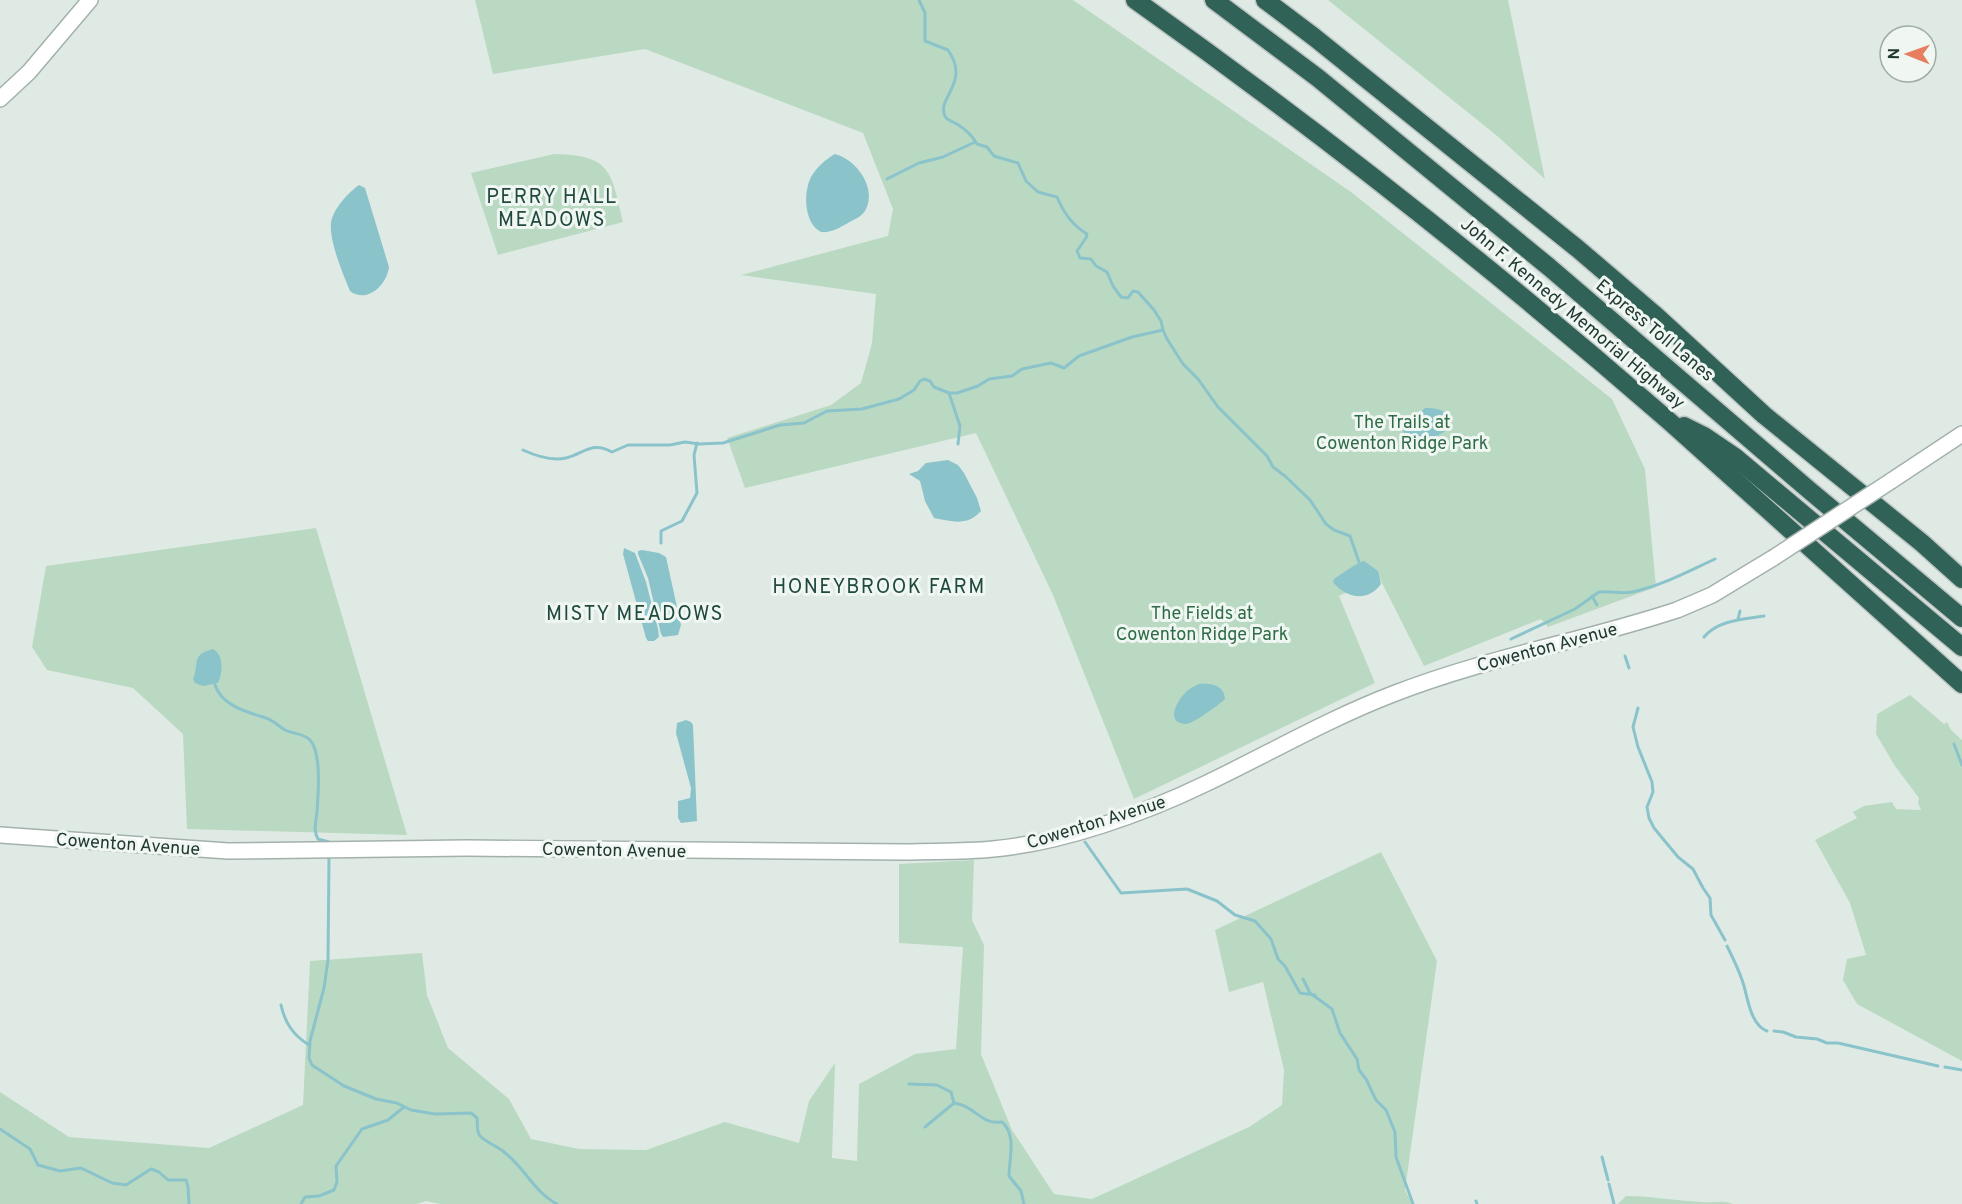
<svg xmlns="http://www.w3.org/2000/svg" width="1962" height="1204" font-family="Overpass,sans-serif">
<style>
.green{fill:#bad9c2}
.water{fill:#8bc3cb}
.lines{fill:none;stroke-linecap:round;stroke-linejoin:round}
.stream{stroke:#8bc3cb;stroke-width:3}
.tertiary-casing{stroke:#a3b1ac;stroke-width:18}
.motorway-casing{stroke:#bdc4c2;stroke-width:21}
.tertiary{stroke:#fff;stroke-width:15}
.motorway{stroke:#306257;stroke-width:18}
.tertiary-bridge-casing{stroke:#a3b1ac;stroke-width:18;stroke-linecap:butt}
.tertiary-bridge{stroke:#fff;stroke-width:15}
.labels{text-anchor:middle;stroke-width:6;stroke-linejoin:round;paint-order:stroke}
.street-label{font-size:18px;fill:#223932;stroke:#f0f7f3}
.park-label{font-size:18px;fill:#2f6c45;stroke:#f0f7f3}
.neighbourhood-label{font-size:20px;letter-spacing:1.5px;fill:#20493e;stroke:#f0f7f3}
</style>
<rect width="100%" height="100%" fill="#e0eae5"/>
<g class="green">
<polygon points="475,0 1073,0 1351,192 1612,399 1645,469 1656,587 1548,627 1541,619 1424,666 1379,577 1339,596 1375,683 1134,799 1053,595 976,433 745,488 727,438 831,405 861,383 872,343 876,294 741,275 888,236 893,209 863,133 645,49 493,74"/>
<polygon points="1328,0 1508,0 1545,179 1496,135"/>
<path d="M 554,154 C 611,155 611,171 623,222 L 498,255 L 471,173 Z"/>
<polygon points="316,528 407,835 187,829 183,734 133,688 47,670 32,647 46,566"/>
<polygon points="1910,695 1944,724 1947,722 1951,730 1962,740 1962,1061 1857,1004 1843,980 1847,959 1866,955 1850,903 1815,840 1857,818 1853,812 1864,806 1892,802 1896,809 1921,810 1918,803 1919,798 1895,766 1876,734 1877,714"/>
<polygon points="1381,852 1437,961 1405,1190 1412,1204 440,1204 426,1201 417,1204 0,1204 0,1092 69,1137 209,1148 303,1105 310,961 422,953 427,995 448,1048 509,1099 531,1139 579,1149 646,1150 725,1122 799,1143 809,1101 835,1063 832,1158 857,1161 859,1084 915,1054 956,1049 963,947 899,943 899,864 974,860 972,920 984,945 981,1054 1012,1130 1054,1194 1092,1199 1249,1127 1282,1105 1284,1070 1263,982 1229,992 1215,930"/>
<path d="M 1626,1196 C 1652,1196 1678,1201 1704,1202 C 1714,1203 1723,1200 1733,1204 L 1618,1204 Z"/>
</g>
<g class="water">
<path d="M 835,154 C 856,159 877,188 866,209 C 863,216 855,219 848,223 C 839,228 831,233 821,232 C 804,223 803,193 811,177 C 816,168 826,159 835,154 Z"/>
<path d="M 359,185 L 365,188 L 389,267 C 387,285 367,304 350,291 C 343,274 329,241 331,223 C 333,209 348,193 359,185 Z"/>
<path d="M 1425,408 C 1438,408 1450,410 1449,424 L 1444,432 L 1423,444 L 1420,437 L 1406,436 L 1403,431 L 1406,425 Z"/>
<path d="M 948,460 L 958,465 L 964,473 L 977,498 L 981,511 C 967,527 951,521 934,518 L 925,501 L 920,481 L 909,474 L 918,471 L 926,463 Z"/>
<polygon points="624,548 635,553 646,582 658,629 659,637 654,641 648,641 646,638 623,554"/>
<polygon points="642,550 659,553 666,557 681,625 678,635 663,637 661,634 648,578 638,554 638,551"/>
<path d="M 1364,561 L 1378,571 L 1381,584 C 1367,603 1346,598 1333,582 L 1334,579 C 1340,575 1358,562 1364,561 Z"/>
<path d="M 213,649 C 224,655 223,672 218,683 L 203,686 L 195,683 L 193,679 C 200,663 190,655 213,649 Z"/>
<path d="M 1199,684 C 1211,683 1224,685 1225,699 C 1220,704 1192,725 1185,724 C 1164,722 1178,699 1187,691 C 1190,688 1195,686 1199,684 Z"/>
<polygon points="686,720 691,722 693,725 697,821 681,823 678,818 678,801 690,798 691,788 676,733 677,723"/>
</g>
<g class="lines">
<g class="stream">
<path d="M 919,0 L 925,13 L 925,41 L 948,50 C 971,83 936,98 945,116 C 947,121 953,121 957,124 C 965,129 972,135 977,144 L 987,147 L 994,156 L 1018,163 L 1026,181 L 1038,192 L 1057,197 C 1064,213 1072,225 1087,234 L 1086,238 L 1077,251 L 1080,258 L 1091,259 L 1096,266 L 1107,272 L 1113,286 L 1121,297 L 1128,298 L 1133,291 L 1138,292 L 1154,310 L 1161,321 L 1163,330 L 1167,339 L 1183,364 L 1198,379 L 1218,407 L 1267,456 L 1273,467 L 1285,476 L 1310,500 L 1326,524 L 1334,530 L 1350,536 L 1359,562"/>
<polyline points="887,179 919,163 943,157 975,142"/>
<polyline points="949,393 960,426 958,444"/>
<path d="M 523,450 C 536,456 552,461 566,458 C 585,453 592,441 612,452 L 628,445 L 670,445 L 685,442 L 699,444 L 723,443 L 780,425 L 804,423 L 827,411 L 862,409 L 899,399 L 914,390 L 920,381 L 924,379 L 930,381 L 934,387 L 949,393 L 957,393 L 978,386 L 989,379 L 1012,376 L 1022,369 L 1051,363 L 1064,368 L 1079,356 L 1132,337 L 1163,330"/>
<polyline points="661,543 661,531 682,521 697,493 694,455 697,443"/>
<polyline points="1592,596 1597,605"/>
<polyline points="1738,619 1740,611"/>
<path d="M 1704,637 C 1718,620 1744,619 1764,616"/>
<path d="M 1511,639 L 1575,609 L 1599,592 C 1610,591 1621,594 1632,592 C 1661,586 1689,571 1715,559"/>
<polyline points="1625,656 1629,668"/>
<path d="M 215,685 C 222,706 247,712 266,718 C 273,720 278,726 285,730 C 293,734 303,733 310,740 C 322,753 318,796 317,812 C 316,822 313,831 318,839 L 329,842"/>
<polyline points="1638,708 1633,727 1638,747 1652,782 1653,792 1647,807 1649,818 1654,828 1678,857 1693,869 1703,888 1710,898 1711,915 1725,940"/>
<polyline points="1954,744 1962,765"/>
<polyline points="1085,842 1121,893 1187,889 1217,901 1235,915 1255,921 1271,939 1278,959 1285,966 1300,993 1315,995"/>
<path d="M 329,857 L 328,960 L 324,988 L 310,1041 L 309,1058 L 312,1065 L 344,1086 L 376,1099 L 397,1103 L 411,1110 L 435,1114 L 471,1113 L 477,1118 C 478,1125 476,1131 480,1136 C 487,1143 497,1146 504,1152 C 524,1167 535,1193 557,1204"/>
<path d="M 1727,946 C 1733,958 1740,972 1744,986 C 1748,1000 1751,1025 1767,1031"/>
<polyline points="1303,979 1310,993 1332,1009 1340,1033 1357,1059 1359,1070 1366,1079 1376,1100 1386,1110 1395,1132 1396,1157 1413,1204"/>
<path d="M 281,1005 C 285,1023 293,1035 309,1045"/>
<polyline points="1774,1031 1783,1032 1796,1037 1817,1039 1827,1043 1838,1043 1938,1066"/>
<polyline points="1945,1067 1962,1070"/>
<polyline points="909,1084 937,1085 951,1092 954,1103"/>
<path d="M 954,1103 C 976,1106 980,1125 1002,1122 C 1017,1135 1009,1159 1009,1176 L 1021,1191 L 1024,1204"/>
<polyline points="925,1127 954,1103"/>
<polyline points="0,1129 30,1149 38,1165 60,1171 81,1168 112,1183 126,1185 151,1169 159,1172 168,1180 186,1180 188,1186 189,1204"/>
<polyline points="1602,1157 1608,1180"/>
<polyline points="1609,1184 1614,1204"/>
<polyline points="1476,1201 1477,1204"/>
<polyline points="301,1204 305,1197 319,1196 334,1190 337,1182 336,1166 362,1129 388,1120 404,1107"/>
</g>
<g class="tertiary-casing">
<g id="tertiary">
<polyline points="0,99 29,72 90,0"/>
<polyline points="1891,481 1962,434"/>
<path d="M 0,835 L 228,851 L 467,848 L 906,852 C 935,851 964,852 993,849 C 1061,843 1143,814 1205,784 C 1268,754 1328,719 1393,694 C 1485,658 1583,641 1677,610 L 1712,595 L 1773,558"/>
</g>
</g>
<g class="motorway-casing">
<g id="motorway">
<path d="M 1135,0 C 1320,131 1498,272 1669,421 C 1767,508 1864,597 1962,684"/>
<polyline points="1214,0 1318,78 1549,267 1809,490 1962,618"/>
<polyline points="1265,0 1314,37 1578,249 1654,314 1764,415 1922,543 1962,579"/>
<polyline points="1684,426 1704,436 1735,457 1962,647"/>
</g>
</g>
<use href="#tertiary" class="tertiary"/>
<use href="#motorway" class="motorway"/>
<g class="tertiary-bridge-casing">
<polyline id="tertiary-bridge" points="1773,558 1891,481"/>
</g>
<use href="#tertiary-bridge" class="tertiary-bridge"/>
</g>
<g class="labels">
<g class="street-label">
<text transform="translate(1573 313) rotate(40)" y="6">John F. Kennedy Memorial Highway</text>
<text transform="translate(1655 330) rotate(40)" y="6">Express Toll Lanes</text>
<text transform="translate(1547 647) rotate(-15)" y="6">Cowenton Avenue</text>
<text transform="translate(1096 822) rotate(-17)" y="6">Cowenton Avenue</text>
<text transform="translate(128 844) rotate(4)" y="6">Cowenton Avenue</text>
<text transform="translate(614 850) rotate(1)" y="6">Cowenton Avenue</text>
</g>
<g class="park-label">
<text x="1402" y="428">The Trails at<tspan x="1402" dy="21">Cowenton Ridge Park</tspan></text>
<text x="1202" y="619">The Fields at<tspan x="1202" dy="21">Cowenton Ridge Park</tspan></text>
</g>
<g class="neighbourhood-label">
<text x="552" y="203">PERRY HALL<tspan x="552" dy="23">MEADOWS</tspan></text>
<text x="879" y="593">HONEYBROOK FARM</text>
<text x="635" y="620">MISTY MEADOWS</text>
</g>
</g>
<g transform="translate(1908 54) rotate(271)"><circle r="28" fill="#f0f7f3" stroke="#9eaba6" stroke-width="1.5"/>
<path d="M0-4.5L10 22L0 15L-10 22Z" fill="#e77e60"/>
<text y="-9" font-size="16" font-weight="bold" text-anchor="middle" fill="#223932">N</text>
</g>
</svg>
